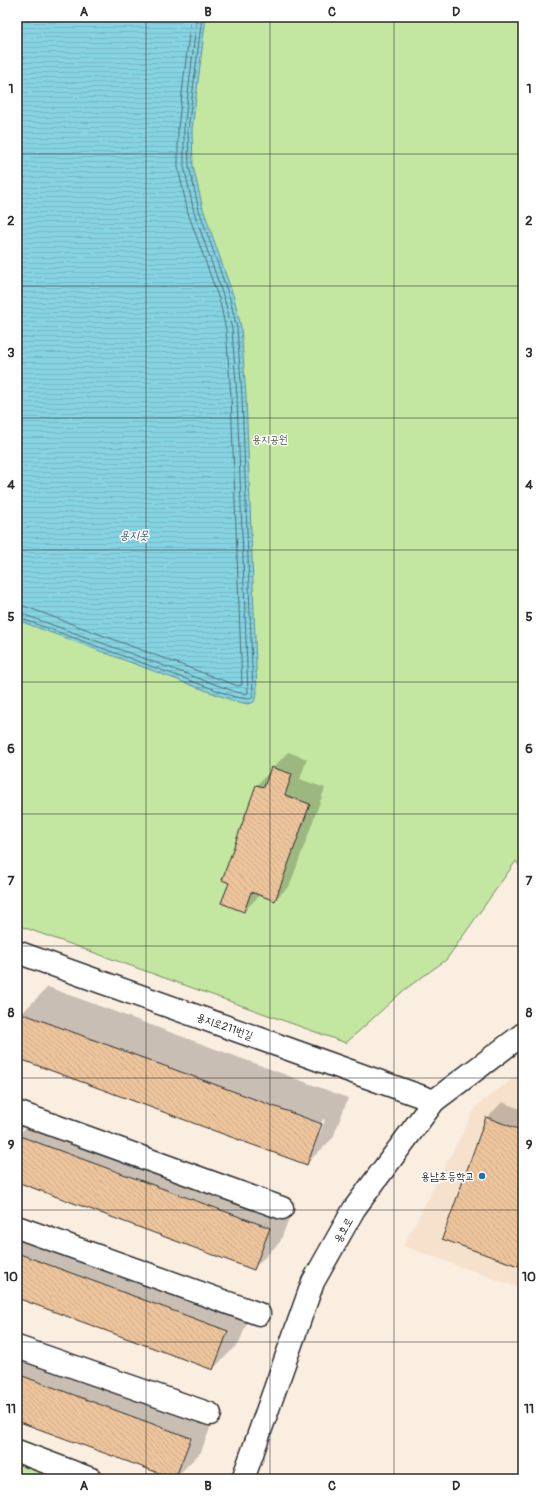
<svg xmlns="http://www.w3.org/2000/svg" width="540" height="1496" font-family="Pangolin,'Poor Story',sans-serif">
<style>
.built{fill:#f6e2cc}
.green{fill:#c3e6a0;stroke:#786}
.water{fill:url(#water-rules);stroke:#629099}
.shadow{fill:#0003;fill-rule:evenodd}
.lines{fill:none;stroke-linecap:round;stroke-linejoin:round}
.shore{stroke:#4f6f75;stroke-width:1}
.building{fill:url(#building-back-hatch);stroke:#2b2b2b}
.minor-casing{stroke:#2b2b2b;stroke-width:25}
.minor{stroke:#fff;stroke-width:22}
.grid{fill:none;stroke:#2b2b2b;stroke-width:1;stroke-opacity:0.55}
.poi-dot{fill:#1f6fb2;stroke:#fff;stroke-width:1.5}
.labels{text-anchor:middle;stroke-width:3;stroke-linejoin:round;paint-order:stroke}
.park-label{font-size:11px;fill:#515a48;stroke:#fff}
.street-label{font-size:11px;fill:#2b2b2b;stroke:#fff}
.poi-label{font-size:11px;fill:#2b2b2b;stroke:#fff;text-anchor:end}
.water-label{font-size:12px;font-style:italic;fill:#465e62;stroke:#fff}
.neatline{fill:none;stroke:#2b2b2b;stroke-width:1.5}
.grid-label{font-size:13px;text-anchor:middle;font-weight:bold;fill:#2b2b2b}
</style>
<defs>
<pattern id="water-rules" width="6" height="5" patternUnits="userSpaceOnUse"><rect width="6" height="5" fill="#86d4e3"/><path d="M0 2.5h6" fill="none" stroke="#74b6c3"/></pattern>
<pattern id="building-back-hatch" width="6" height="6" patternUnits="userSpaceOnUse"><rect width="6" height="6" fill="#edc59c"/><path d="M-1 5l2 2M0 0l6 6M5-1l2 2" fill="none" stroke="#cba987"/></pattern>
</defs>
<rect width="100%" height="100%" fill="#faeee1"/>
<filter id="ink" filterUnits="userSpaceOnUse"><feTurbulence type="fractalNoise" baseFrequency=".025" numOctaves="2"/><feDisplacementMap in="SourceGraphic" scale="8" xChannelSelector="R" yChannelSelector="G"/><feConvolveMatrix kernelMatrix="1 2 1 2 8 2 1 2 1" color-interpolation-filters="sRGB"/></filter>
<g filter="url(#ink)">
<polygon class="built" points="523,1071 523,1289 403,1246 477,1105"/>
<g class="green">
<polygon points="17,17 523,17 523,872 516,861 446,960 404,990 346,1043 17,925"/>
<polygon points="17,1464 59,1479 17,1479"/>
</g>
<polygon class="water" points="17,17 206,17 192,130 193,166 203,209 234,298 241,327 246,396 257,693 254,702 248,704 234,701 17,620"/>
<g class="shadow">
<polygon points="288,752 307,759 300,779 325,788 290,885 275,900 260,895 244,911 230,882 223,880 257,785"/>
<polygon points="17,977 20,978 17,987"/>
<path d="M 48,987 L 348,1098 L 333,1138 L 306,1164 L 17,1057 L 17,1027 L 22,1013 ZM 323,1119 L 325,1120 L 320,1134 L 317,1134 Z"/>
<polygon points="502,1102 523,1110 523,1259 517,1265 487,1118"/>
<polygon points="44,1109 295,1202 280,1242 254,1268 17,1181 18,1135"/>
<polygon points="17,1232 254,1305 239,1343 213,1369 17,1297"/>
<polygon points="17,1338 216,1412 201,1452 175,1478 17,1420"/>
</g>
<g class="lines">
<g class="shore">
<polyline points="17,605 24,606 238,686 242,685 231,397 226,330 220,302 188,213 178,167 178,128 191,17"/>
<polyline points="17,612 236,692 246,694 248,693 237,397 232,329 225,301 194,212 184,166 184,129 197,17"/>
<polyline points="17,617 235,697 248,699 252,698 253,693 242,396 237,328 230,299 199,210 189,166 188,130 202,17"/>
</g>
</g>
<g class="building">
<polygon points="271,767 292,774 285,795 310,804 275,901 251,892 244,912 221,903 229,883 222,880 256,785 264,787"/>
<polygon points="21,1013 322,1124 307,1165 17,1058 17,1024"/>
<polygon points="486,1117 523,1131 523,1251 518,1266 442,1239"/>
<polygon points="17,1135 270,1228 254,1270 17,1182"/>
<polygon points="17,1253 228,1331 213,1370 17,1298"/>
<polygon points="17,1374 191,1438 175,1479 17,1421"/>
</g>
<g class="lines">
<g class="minor-casing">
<g id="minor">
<polyline points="17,952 434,1101"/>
<polyline points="17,1112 282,1208"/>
<polyline points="17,1227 259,1314"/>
<polyline points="17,1347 210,1414"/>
<polyline points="17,1451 91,1479"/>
<polyline points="243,1479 313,1282 354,1209 434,1101 523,1034"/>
</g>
</g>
<use href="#minor" class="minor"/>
</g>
</g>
<path class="grid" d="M 146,17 L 146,1479M 270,17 L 270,1479M 394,17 L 394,1479M 17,154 L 523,154M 17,286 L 523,286M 17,418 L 523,418M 17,550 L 523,550M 17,682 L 523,682M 17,814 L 523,814M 17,946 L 523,946M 17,1078 L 523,1078M 17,1210 L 523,1210M 17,1342 L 523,1342"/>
<circle class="poi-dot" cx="482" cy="1176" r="4"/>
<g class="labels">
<g class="park-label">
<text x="270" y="443">용지공원</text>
</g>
<g class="street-label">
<text transform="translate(225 1026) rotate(20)" y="4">용지로211번길</text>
<text transform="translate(343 1230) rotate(-61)" y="4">용호로</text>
</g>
<g class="poi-label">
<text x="474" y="1180">용남초등학교</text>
</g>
<g class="water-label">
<text x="134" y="539">용지못</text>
</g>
</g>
<rect width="540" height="1496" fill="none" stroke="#fff" stroke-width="44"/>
<rect x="22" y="22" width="496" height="1452" class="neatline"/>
<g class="grid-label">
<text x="84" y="16">A</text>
<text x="208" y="16">B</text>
<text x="332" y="16">C</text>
<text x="456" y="16">D</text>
<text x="11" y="93">1</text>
<text x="529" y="93">1</text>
<text x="11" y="225">2</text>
<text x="529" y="225">2</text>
<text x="11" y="357">3</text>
<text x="529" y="357">3</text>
<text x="11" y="489">4</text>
<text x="529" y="489">4</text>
<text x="11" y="621">5</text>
<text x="529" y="621">5</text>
<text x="11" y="753">6</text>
<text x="529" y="753">6</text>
<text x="11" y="885">7</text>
<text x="529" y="885">7</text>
<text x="11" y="1017">8</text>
<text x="529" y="1017">8</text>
<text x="11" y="1149">9</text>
<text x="529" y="1149">9</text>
<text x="11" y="1281">10</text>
<text x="529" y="1281">10</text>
<text x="11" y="1413">11</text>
<text x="529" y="1413">11</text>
<text x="84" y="1490">A</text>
<text x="208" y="1490">B</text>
<text x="332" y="1490">C</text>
<text x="456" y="1490">D</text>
</g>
</svg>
